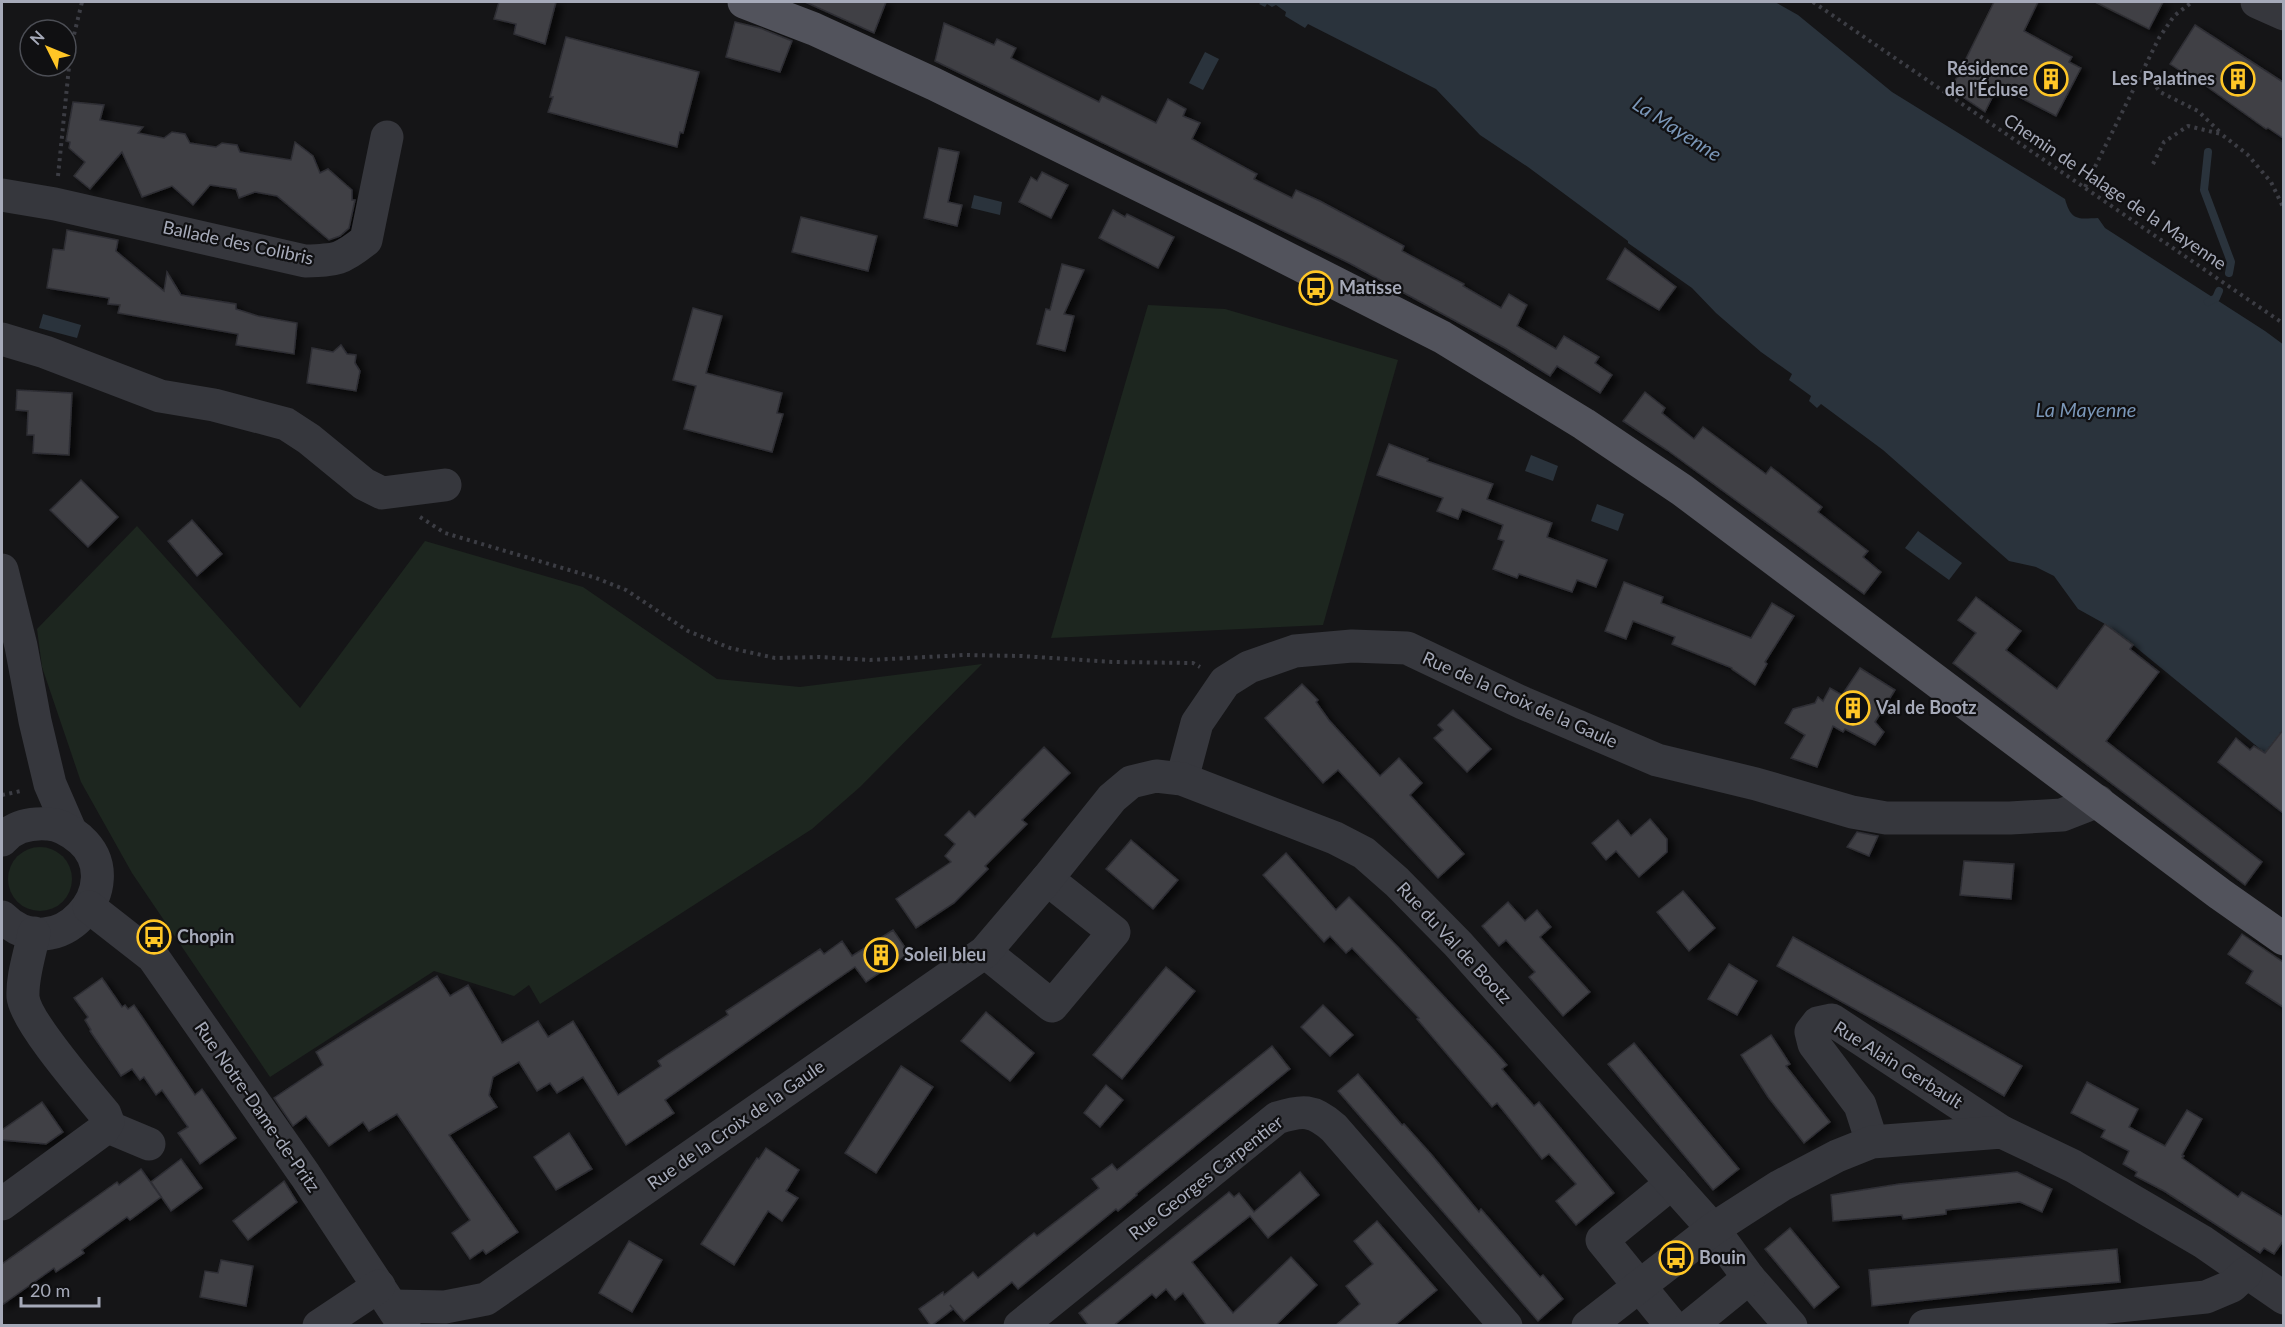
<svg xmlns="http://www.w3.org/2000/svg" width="2285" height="1327" font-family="Lato,sans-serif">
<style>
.green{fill:#1d261f}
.water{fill:#2a333c}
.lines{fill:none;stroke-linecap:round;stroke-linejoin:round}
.stream{stroke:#2a333c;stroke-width:8}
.building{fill:#3f3f45;stroke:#2f2f34;stroke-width:1.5;filter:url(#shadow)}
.path{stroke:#3c3d44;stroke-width:4;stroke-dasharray:3 4.5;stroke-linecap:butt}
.minor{stroke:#36373d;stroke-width:33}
.major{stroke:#52535c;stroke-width:33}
.labels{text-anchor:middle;stroke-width:4.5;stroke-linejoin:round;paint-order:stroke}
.poi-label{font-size:18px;font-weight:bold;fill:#a6aab9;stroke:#101012;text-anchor:start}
.street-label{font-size:18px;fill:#a6aab9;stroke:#101012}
.water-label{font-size:20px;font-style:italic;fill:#7a96b7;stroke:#101012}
</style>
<defs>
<filter id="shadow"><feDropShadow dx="6" dy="4" stdDeviation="3" flood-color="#0009"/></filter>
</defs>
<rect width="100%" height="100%" fill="#151517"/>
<g class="green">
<polygon points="1148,305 1225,309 1398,360 1323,625 1051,638"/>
<polygon points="137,526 300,708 425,541 583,587 717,679 800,687 982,664 860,787 812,829 540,1004 529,985 514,996 434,971 270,1077 132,873 81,782 42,667 37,629"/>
<circle cx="40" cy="879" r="32"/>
</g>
<g class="water">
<path d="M 1261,2 L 1775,2 L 1798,15 L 1892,92 L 2065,199 C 2071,221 2078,219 2098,218 L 2105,228 L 2265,331 L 2284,345 L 2283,730 L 2265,753 L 2133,645 L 2105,624 L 2078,609 L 2054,576 L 2036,567 L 2009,561 L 1883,450 L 1821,404 L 1817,408 L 1809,401 L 1811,396 L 1789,380 L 1792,374 L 1761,352 L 1716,313 L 1692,288 L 1628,243 L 1628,241 L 1528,167 L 1480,135 L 1436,89 L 1308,24 L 1305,28 L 1285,16 L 1286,12 L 1276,5 L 1272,7 L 1267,4 L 1265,7 L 1259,4 Z"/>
<polygon points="1205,52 1219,59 1203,90 1189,83"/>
<polygon points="974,195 1002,202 1000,215 971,208"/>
<polygon points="43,314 81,325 77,338 39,328"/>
<polygon points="1531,455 1558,466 1553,481 1525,471"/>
<polygon points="1597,504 1624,514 1618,531 1591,521"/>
<polygon points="1918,531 1962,563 1949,580 1905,548"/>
</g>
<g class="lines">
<g class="stream">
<polyline points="2208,152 2204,190 2231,262 2229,273"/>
<polyline points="2208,302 2216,298 2219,291"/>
</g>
</g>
<g class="building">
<polygon points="499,2 556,2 545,44 514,34 516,24 494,19"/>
<polygon points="805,2 886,2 874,33"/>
<polygon points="1994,2 2038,2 2024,31 2072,57 2069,62 2081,68 2056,116 1998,86 1985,112 1951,89"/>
<polygon points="2095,2 2163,2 2149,29"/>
<polygon points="735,22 760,28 792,41 780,72 726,57"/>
<polygon points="944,23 994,45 997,39 1016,48 1011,58 1099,102 1102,96 1156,123 1168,99 1186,109 1183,116 1200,123 1192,139 1257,174 1254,179 1292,198 1296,190 1320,201 1404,246 1402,251 1464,284 1463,286 1501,308 1509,294 1527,305 1517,326 1556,349 1564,336 1599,357 1595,363 1612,375 1600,393 1557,366 1550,376 1505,348 1349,263 935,61"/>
<polygon points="2195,25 2283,82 2283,138 2268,128 2266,129 2192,76 2191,78 2170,64"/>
<polygon points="566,37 699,72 683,133 680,132 677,147 548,112 553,97 550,97"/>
<polygon points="73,102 104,105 100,120 143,127 138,133 164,138 172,132 185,134 190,143 216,147 222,143 237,145 240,152 291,160 295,142 313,156 320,173 328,169 352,190 352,200 355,200 349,228 340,236 329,240 277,196 255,192 239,198 236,189 210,185 193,205 172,186 142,197 122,152 90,189 74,176 85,162 69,148 70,142 66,141"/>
<polygon points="939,148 959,152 948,202 962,205 957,226 924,218"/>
<polygon points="1042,172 1068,185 1051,218 1019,202 1031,177 1037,181"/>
<polygon points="1113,210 1125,217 1127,214 1174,237 1158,268 1099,238"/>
<polygon points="801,217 877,236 868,271 792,252"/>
<polygon points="67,230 118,240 116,251 164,291 167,272 181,295 236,304 236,309 258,316 297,323 294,354 236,345 238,334 118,313 120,305 108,304 109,298 47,288 53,249 64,250"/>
<polygon points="1625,248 1676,287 1659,310 1607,279"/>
<polygon points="1062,264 1084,270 1064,314 1074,316 1065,351 1037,344 1046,309 1050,310"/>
<polygon points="693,308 722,316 706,373 782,393 777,413 783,414 772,452 684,429 696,386 673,380"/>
<polygon points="341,345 347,354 356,355 355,363 360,371 356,391 307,383 312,348 333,352"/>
<polygon points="17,390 72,393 69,455 33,453 34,435 27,435 28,411 16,410"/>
<polygon points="1645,392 1665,408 1662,413 1694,439 1703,427 1766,474 1771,467 1822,507 1818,512 1868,551 1863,557 1881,572 1864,594 1667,450 1623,421"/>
<polygon points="1389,444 1428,459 1427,461 1493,484 1487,499 1552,523 1547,537 1607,560 1596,587 1577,580 1572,592 1519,574 1517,578 1493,569 1504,541 1498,539 1503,525 1462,509 1458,519 1437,511 1443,498 1377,475"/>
<polygon points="81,480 118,517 88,547 50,510"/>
<polygon points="192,520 222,554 197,576 168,541"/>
<polygon points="1624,582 1663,597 1661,603 1751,638 1772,603 1794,616 1765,662 1767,664 1755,685 1732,669 1732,668 1672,644 1675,637 1633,621 1626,639 1605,631"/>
<polygon points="1976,597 2021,631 2006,650 2057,689 2105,624 2133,645 2130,649 2159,672 2106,741 2262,862 2245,885 1953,663 1976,633 1958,620"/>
<polygon points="1860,668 1895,690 1875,722 1884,732 1875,745 1845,729 1843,732 1833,726 1817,767 1791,758 1805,735 1785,723 1793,709 1815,703 1818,697 1823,701 1830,688 1842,695"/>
<polygon points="1302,684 1318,700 1316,702 1329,720 1380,776 1399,758 1422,783 1410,795 1464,854 1438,878 1338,770 1323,783 1265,718"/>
<polygon points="1453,710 1491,749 1467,772 1434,738 1443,730 1438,725"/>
<polygon points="2283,730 2283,813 2218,762 2236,738 2250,750 2254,746 2265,753"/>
<polygon points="1044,747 1070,773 1022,820 1027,824 985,866 988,869 954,903 916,928 896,899 951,862 945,856 955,844 945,835 969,811 975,817"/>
<polygon points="1650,819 1667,839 1667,852 1639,877 1616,851 1606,860 1592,843 1618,820 1631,836"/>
<polygon points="1857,832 1878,836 1869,856 1847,847"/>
<polygon points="1131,840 1178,880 1153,909 1106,869"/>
<polygon points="1286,853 1336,910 1349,897 1398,947 1491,1047 1507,1065 1502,1069 1534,1106 1539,1102 1614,1193 1576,1225 1556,1201 1576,1184 1549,1154 1542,1159 1497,1103 1492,1107 1417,1019 1419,1018 1352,948 1346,953 1330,936 1324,942 1263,875"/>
<polygon points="1964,861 2014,864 2011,899 1960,895"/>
<polygon points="1683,891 1715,928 1689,951 1657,912"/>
<polygon points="1508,902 1525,921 1537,910 1551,927 1540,937 1590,992 1563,1016 1529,977 1535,972 1506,940 1499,946 1482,926"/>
<polygon points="893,930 909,953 866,982 855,967 798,1006 665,1100 674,1113 626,1145 583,1077 557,1093 550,1083 537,1091 519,1062 493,1077 489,1095 497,1107 449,1135 518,1232 486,1254 483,1250 470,1259 452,1233 470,1220 397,1114 369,1131 363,1122 329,1146 306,1116 293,1126 274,1098 323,1065 316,1052 437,976 450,996 468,985 502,1043 538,1021 548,1037 573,1021 618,1095 661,1066 658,1061 668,1054 728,1015 726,1011 820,949 824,954 842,941 852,956"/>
<polygon points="2242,934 2283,962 2283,1007 2246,983 2253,971 2228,954"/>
<polygon points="1793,937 2022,1066 2004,1096 1898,1033 1777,966"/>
<polygon points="1729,964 1757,981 1737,1015 1708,999"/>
<polygon points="1166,967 1195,991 1122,1079 1093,1055"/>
<polygon points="102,978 122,1007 125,1005 128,1009 134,1005 195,1095 202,1089 236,1138 200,1164 178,1133 188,1127 162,1090 156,1095 144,1077 140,1080 132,1069 121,1076 90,1031 91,1030 85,1020 88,1017 74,998"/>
<polygon points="1323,1005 1353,1035 1330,1056 1301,1027"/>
<polygon points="986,1012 1034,1053 1010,1081 961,1041"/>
<polygon points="1771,1035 1790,1064 1786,1066 1830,1122 1804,1143 1768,1097 1741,1055"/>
<polygon points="1634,1043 1739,1169 1713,1190 1608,1064"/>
<polygon points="1272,1046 1290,1069 1136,1194 1137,1195 1118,1211 1116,1209 1018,1289 1012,1282 964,1321 950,1305 953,1309 931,1326 919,1309 943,1292 944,1295 973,1272 978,1278 1034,1233 1037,1236 1099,1188 1092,1179 1112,1164 1117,1170"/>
<polygon points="901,1066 933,1087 876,1173 845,1153"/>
<polygon points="1358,1074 1402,1125 1404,1124 1431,1154 1479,1212 1481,1209 1540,1277 1543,1275 1563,1299 1538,1321 1338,1091"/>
<polygon points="2087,1082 2138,1109 2129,1127 2165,1146 2187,1110 2202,1119 2182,1155 2184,1156 2182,1158 2238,1197 2242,1192 2283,1217 2283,1241 2274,1254 2264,1248 2260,1253 2164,1191 2135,1176 2137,1172 2123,1164 2129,1151 2101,1137 2105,1130 2071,1113"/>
<polygon points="1106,1085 1123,1100 1100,1127 1084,1113"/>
<polygon points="42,1102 63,1132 46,1144 2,1140 2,1130"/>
<polygon points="569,1133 592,1169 556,1190 534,1157"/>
<polygon points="766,1148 799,1170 786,1191 798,1198 782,1221 768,1211 734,1265 701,1244 757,1158 759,1159"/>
<polygon points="181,1159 202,1188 171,1211 151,1182"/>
<polygon points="141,1169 161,1197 130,1220 127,1217 82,1250 84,1253 56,1272 54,1268 2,1305 2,1264 117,1182 119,1185"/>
<polygon points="1300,1172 1319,1195 1268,1238 1250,1216 1192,1262 1233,1313 1291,1257 1317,1285 1275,1326 1207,1326 1183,1293 1175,1300 1166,1289 1156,1298 1152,1294 1113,1326 1089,1326 1079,1313 1229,1192 1234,1197 1239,1193 1254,1212"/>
<polygon points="2017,1172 2052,1189 2042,1212 2020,1202 1946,1210 1946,1214 1903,1219 1902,1215 1833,1221 1831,1195 1899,1184"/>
<polygon points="284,1181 297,1202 248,1240 233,1221"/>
<polygon points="1377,1221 1437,1290 1394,1326 1335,1326 1360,1304 1346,1286 1373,1264 1354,1241"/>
<polygon points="1790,1228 1839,1287 1814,1308 1765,1249"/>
<polygon points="629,1241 662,1260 632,1312 599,1293"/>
<polygon points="2117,1249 2120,1282 2010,1291 1872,1306 1869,1270"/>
<polygon points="221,1260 253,1266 246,1306 200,1297 205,1271 218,1273"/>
</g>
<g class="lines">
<g class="path">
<polyline points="1813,2 2284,324"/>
<polyline points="2152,81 2160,92 2198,111 2221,133"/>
<polyline points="2153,164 2164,142 2188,126 2221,134 2247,154 2271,182 2284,209"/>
<polyline points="58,176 71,47 82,2"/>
<polyline points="2085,187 2159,38 2174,16 2192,2"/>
<polyline points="420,517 445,533 596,578 626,590 688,631 730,648 775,658 820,657 870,660 964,655 1021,656 1112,662 1193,663 1200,667"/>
<polyline points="2,795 21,791"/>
</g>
<g class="minor">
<polyline points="2257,2 2284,14"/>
<path d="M 2,195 L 55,204 L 305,261 C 337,260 341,260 366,240 L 387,137"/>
<polyline points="2,339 45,352 160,396 214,405 286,424 309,439 364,484 382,493 445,485"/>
<polyline points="2,570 21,646 35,721 50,784 70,830"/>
<polyline points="1182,779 1197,723 1225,682 1249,667 1295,651 1352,646 1407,648 1523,703 1657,760 1756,784 1852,812 1886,818 2010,818 2062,815 2098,801"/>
<path d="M 2,840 C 13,827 30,823 47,824 C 60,824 70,831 80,839 C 132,885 56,971 2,917"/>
<polyline points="89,907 153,957 305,1175 404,1325"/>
<polyline points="985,952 1052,1006 1114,932 1047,879"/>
<polyline points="106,1126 149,1144"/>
<polyline points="1872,1142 1860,1105 1814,1044 1811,1032 1818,1023 1832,1020 2002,1132"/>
<polyline points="1672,1183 1602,1240 1672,1326"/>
<path d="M 2,1204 L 103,1130 L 108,1122 L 105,1114 C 87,1092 25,1021 23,997 C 22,976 30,954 34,933"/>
<polyline points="392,1306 445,1307 486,1299 985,952 1047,879 1112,798 1131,782 1156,776 1182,779 1335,838 1364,853 1397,882 1458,944 1713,1229 1749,1278 1791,1326"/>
<polyline points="319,1326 379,1286"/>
<path d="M 1020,1326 L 1277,1118 C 1302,1110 1313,1109 1334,1128 L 1506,1326"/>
<polyline points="1588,1326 1713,1229 1780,1186 1837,1156 1872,1142 2002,1132 2073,1166 2203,1242 2284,1298"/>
<polyline points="1690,1326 1749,1278"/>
<polyline points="1925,1326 2206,1297 2232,1286 2246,1273"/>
</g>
<polyline class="major" points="744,2 814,29 934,84 1247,238 1442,337 1584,424 1682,490 2220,894 2284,939"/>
</g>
<defs>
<g id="building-ring" transform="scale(1.725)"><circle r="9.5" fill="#101012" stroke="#ffc626" stroke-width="1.5"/><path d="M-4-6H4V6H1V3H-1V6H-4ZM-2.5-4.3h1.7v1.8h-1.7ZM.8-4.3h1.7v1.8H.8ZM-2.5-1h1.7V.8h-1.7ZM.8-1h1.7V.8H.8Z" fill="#ffc626"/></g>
<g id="bus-ring" transform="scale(1.725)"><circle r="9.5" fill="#101012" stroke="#ffc626" stroke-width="1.5"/><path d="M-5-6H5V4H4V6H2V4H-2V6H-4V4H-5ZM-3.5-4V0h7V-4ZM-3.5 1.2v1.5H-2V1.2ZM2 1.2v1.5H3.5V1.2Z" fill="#ffc626"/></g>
</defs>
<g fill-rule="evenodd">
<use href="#building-ring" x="2051" y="79"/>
<use href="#building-ring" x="2238" y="79"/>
<use href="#bus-ring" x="1316" y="288"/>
<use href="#building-ring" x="1853" y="708"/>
<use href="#bus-ring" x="154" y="937"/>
<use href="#building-ring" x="881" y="955"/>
<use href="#bus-ring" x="1676" y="1258"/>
</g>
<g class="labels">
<g class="poi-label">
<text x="2028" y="75" text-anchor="end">Résidence<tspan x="2028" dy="21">de l'Écluse</tspan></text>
<text x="2215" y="85" text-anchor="end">Les Palatines</text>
<text x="1339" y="294">Matisse</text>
<text x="1876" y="714">Val de Bootz</text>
<text x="177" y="943">Chopin</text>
<text x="904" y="961">Soleil bleu</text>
<text x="1699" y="1264">Bouin</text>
</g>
<g class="street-label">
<text transform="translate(2115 192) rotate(34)" y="6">Chemin de Halage de la Mayenne</text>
<text transform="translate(238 243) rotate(12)" y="6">Ballade des Colibris</text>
<text transform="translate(1520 700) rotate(24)" y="6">Rue de la Croix de la Gaule</text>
<text transform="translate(1454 943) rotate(47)" y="6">Rue du Val de Bootz</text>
<text transform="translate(1898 1065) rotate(32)" y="6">Rue Alain Gerbault</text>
<text transform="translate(257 1107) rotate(55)" y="6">Rue Notre-Dame-de-Pritz</text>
<text transform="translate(736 1125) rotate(-35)" y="6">Rue de la Croix de la Gaule</text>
<text transform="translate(1206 1178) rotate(-38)" y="6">Rue Georges Carpentier</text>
</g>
<g class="water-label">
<text transform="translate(1677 129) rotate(33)" y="7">La Mayenne</text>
<text x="2086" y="417">La Mayenne</text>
</g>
</g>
<rect width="2285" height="1327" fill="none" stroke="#a6aab9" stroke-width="6"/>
<g transform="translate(48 48) rotate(313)"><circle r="28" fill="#101012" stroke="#4c4e55" stroke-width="1.5"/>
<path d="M0-4.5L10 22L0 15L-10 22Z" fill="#ffc626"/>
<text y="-9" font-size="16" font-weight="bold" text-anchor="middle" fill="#a6aab9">N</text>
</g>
<path d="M21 1297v9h78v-9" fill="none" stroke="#a6aab9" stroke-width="3"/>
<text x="30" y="1297" font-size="18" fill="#a6aab9" stroke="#101012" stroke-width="4.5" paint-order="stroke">20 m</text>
</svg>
